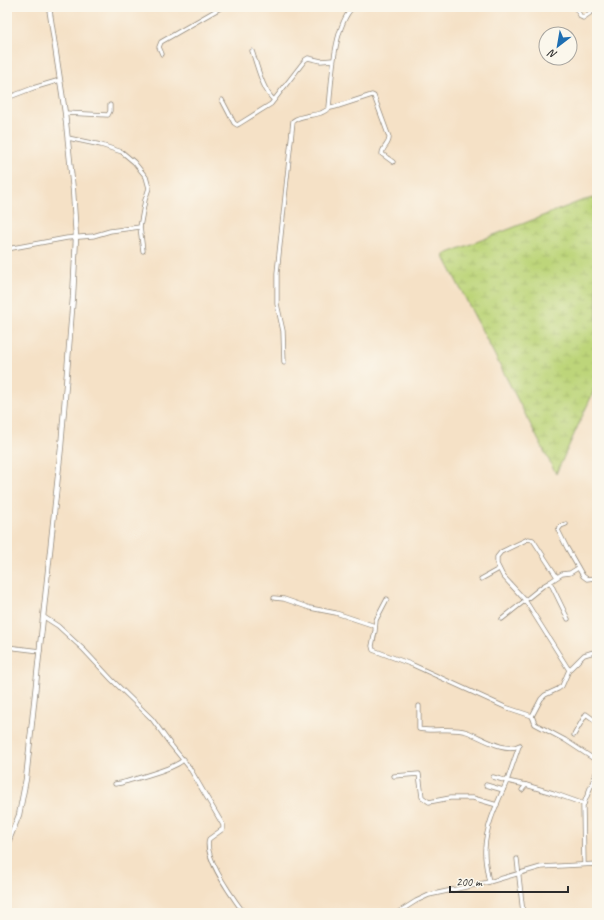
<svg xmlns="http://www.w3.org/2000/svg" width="604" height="920" font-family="Caveat,sans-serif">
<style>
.wetland{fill:url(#wetland-marsh);stroke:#748052}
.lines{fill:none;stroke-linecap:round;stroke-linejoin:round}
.minor-casing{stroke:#908678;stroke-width:5}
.tertiary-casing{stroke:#908678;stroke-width:6}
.minor{stroke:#fff;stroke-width:3.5}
.tertiary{stroke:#fff;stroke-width:4.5}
</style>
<defs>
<pattern id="wetland-marsh" width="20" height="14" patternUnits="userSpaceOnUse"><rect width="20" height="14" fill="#bdd57a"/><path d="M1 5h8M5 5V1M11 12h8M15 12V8" fill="none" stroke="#a3b76a"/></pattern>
</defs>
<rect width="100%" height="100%" fill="#fbf7ec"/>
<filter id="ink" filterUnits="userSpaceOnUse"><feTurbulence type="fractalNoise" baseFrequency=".025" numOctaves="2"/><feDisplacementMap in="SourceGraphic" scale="8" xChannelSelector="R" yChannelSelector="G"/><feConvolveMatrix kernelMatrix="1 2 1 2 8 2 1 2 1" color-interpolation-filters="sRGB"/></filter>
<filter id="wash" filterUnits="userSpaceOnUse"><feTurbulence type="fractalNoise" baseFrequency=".012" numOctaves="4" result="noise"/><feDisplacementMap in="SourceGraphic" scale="16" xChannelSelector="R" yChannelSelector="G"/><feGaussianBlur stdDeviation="0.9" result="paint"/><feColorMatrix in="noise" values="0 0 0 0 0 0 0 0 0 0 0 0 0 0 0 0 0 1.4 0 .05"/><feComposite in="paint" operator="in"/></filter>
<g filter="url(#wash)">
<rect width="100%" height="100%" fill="#f5e1c6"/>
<polygon class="wetland" points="597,197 597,384 556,474 443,255 581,201"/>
</g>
<g filter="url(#ink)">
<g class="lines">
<g class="minor-casing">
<g id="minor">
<polyline points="575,7 581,17 583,18 597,8"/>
<path d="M 252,51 C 257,65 263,91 274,100"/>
<polyline points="162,54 159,47 161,42 222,7"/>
<polyline points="7,98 33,88 60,80"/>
<polyline points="222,100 234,123 237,125 239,124 271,104 305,60 308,58 321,61 333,60"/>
<path d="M 329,107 C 332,80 333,27 353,7"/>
<polyline points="65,113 108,115 110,111 110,105"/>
<polyline points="68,138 101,145 122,152 134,162 146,177 149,188 145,200 140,227 143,251"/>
<polyline points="7,249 67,238 93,236 110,231 140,227"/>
<path d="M 284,363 L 283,331 L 277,304 L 277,273 L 293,121 C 300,115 312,116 321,113 C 328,110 327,108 335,107 L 372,95 L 374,96 L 389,137 C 390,144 382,147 382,154 L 393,162"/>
<polyline points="566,524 561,526 558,530 567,548 583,576 587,579 595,578 597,581"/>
<polyline points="557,577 533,540 528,539 501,552 497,557 497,564 503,576 525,600 569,670"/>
<polyline points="481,579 499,569"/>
<polyline points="550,582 562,574 570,573 578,568"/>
<polyline points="274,598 284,599 310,608 336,613 375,626"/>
<polyline points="387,599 376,620 375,631 372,646 373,650 413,665 505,707 532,716"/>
<path d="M 44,617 L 58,626 L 84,650 L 112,680 L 152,719 L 171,745 L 189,767 L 223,825 L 223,829 L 209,839 C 203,857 233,898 244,913"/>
<polyline points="502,619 543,586 550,582 568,619"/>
<polyline points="7,647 40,651"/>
<polyline points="597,651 584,655 569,670 562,686 558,689 545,695 541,699 532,716 535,724 565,740 597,761"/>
<path d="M 419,706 L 419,729 C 435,732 452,727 467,732 C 481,737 505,754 520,745"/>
<polyline points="574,735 586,714 597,722"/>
<polyline points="394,776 419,774 422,797 429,802 450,798 473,798 497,805"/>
<polyline points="493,777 507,781 519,746"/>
<path d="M 115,784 L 121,783 C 134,779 178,768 184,759"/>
<polyline points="486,785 503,790"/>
<polyline points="522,790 526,785 553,793 584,804"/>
<polyline points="517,859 523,913"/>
<polyline points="584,864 583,806 597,771"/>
<path d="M 489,882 C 487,871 484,860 485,848 C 486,825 498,802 507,781 L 526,785"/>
<polyline points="397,913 416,901 429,895 489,882 541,867 597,864"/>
<polyline points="538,913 597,910"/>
</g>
</g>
<g class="tertiary-casing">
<polyline id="tertiary" points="7,845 19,815 26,779 61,447 73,297 76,237 73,190 65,113 49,7"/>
</g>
<use href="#minor" class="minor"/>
<use href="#tertiary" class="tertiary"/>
</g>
</g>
<rect width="604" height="920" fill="none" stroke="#fbf7ec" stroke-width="24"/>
<g transform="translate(558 46) rotate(211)"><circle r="19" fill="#fbf7ec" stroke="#a8a59f"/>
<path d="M0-3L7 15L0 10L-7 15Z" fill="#1f6fb2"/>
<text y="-6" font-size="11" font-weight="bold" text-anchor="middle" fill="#2b2b2b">N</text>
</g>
<path d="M450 886v6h118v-6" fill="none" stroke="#2b2b2b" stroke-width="2"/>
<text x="456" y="886" font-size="12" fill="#2b2b2b" stroke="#fbf7ec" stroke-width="3" paint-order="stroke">200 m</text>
</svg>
